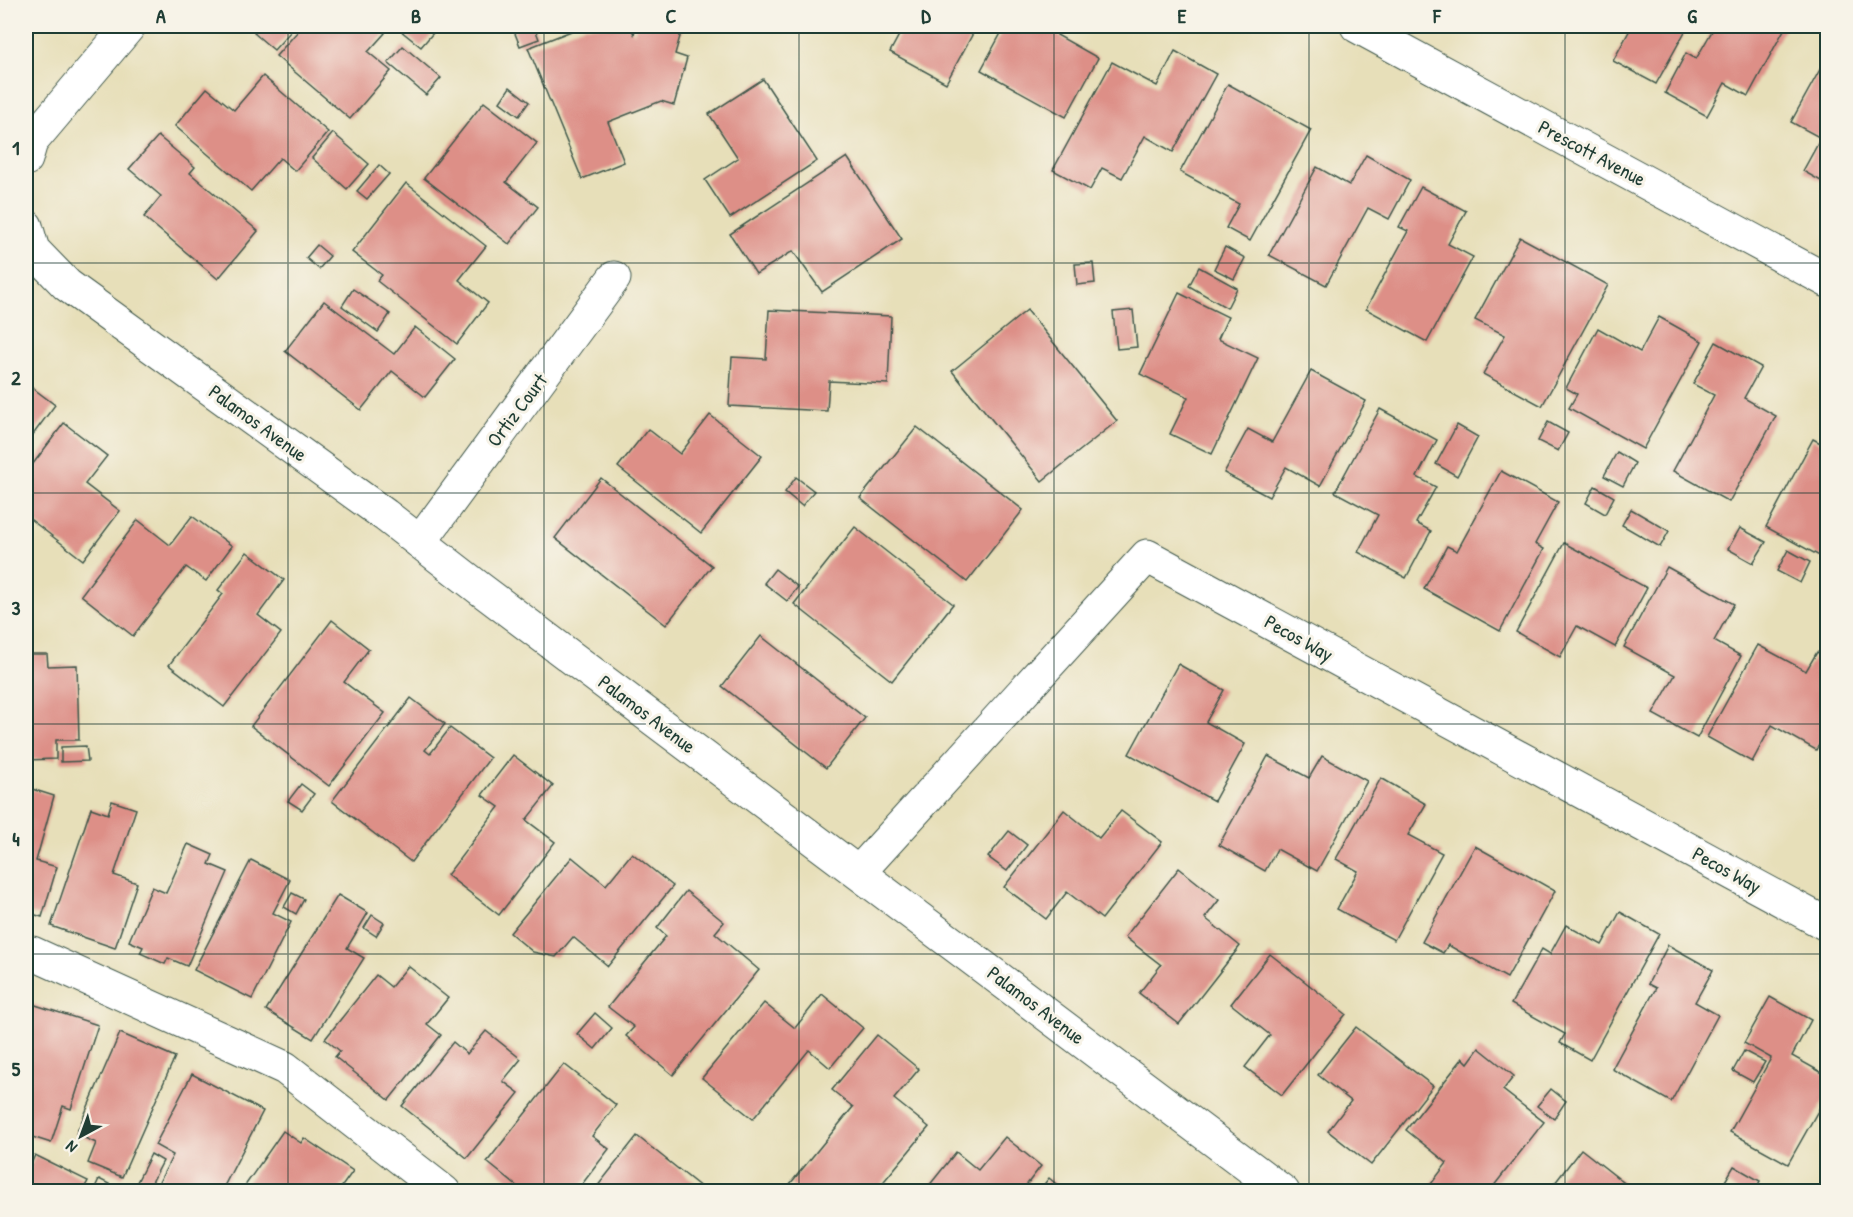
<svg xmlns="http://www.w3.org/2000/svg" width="1853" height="1217" font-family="'Patrick Hand',sans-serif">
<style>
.building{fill:#dd8f87}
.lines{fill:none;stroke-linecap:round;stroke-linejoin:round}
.minor-casing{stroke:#3d5548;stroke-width:35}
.minor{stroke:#fff;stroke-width:33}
.grid{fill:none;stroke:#1f3d34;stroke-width:1.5;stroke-opacity:0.55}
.labels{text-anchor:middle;stroke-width:6;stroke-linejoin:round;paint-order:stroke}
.street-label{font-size:20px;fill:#1f3d34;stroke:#f7f3e8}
.neatline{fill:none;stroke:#1f3d34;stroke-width:2}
.grid-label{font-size:20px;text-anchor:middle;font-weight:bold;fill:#1f3d34}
</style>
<rect width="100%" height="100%" fill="#f7f3e8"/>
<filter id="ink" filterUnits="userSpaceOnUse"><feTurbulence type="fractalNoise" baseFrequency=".0167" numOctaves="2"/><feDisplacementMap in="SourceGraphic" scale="12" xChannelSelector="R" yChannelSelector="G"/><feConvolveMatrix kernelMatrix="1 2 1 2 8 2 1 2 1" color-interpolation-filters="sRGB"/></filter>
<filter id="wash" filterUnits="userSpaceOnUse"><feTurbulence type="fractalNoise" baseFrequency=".008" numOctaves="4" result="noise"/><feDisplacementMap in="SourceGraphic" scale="24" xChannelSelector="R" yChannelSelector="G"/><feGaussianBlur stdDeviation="1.35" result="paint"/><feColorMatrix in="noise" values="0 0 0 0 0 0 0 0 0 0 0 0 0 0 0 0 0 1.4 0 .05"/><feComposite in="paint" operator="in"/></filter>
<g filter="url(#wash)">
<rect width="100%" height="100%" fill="#e7dfb9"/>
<g id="blocks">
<g class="building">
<polygon points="260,26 286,26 292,30 274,50 254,33"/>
<polygon points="293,26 377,26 385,33 368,52 391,71 350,119 276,56 299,30"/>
<polygon points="395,26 439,26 421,47"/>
<polygon points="512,26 534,26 539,39 520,46"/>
<polygon points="584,26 630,26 634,34 636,26 683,26 675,54 687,58 674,105 661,101 608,122 624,162 582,179 528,48"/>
<polygon points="904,26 977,26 946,83 890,52"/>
<polygon points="1005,26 1062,26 1057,35 1098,58 1066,117 981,70"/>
<polygon points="1632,26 1688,26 1656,84 1613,61"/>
<polygon points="1715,26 1786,26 1748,96 1725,83 1707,116 1665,93 1686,53 1696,59"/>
<polygon points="403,46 441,78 426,95 388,63"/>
<polygon points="1175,51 1216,74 1173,152 1145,136 1122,178 1102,168 1090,190 1053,170 1112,62 1157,86"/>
<polygon points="1828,55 1828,185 1803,171 1821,138 1791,122"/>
<polygon points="263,76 328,132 295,171 280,158 251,191 175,126 207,88 234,110"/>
<polygon points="763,79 817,161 730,218 705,180 738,158 709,114"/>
<polygon points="1228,84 1311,130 1250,241 1226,228 1239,204 1180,172"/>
<polygon points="510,87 529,102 519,116 500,102"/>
<polygon points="484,102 537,143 506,182 538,207 509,244 424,178"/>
<polygon points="333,133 369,164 347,189 312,158"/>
<polygon points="158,136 195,167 190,173 258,231 218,279 144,217 161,196 129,169"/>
<polygon points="1366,155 1410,180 1389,219 1368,208 1326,285 1269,255 1317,167 1349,185"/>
<polygon points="847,157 902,239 822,292 793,251 756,274 730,234"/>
<polygon points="379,165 389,174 367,199 357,191"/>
<polygon points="406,183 486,246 459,280 488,303 457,344 377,281 382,275 352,252"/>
<polygon points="1421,187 1466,211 1448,244 1473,257 1427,342 1366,309 1408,231 1399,227"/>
<polygon points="1520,237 1608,285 1542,406 1483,374 1505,335 1475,320"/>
<polygon points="317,245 330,256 319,269 306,258"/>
<polygon points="1225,247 1245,258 1234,279 1214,269"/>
<polygon points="1093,263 1095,283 1077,285 1075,264"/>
<polygon points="1199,267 1237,288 1227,308 1189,286"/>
<polygon points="353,289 390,314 378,332 342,306"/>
<polygon points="1179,293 1228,317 1218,339 1258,358 1212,454 1170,434 1188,397 1140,374"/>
<polygon points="324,301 394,354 415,327 455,359 425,397 392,371 361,410 285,351"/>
<polygon points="769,310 891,316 888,384 829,381 827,411 729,406 732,357 766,359"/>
<polygon points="1027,310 1117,421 1042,481 952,371"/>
<polygon points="1133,310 1137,347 1117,349 1113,312"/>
<polygon points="1659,317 1702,341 1643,449 1569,408 1577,394 1566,388 1598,328 1640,352"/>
<polygon points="1716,342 1761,367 1744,398 1776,416 1729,502 1673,471 1714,395 1693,384"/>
<polygon points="1311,371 1366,401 1320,486 1286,467 1269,497 1224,473 1248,429 1272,442"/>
<polygon points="26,383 55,405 26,444"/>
<polygon points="1380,409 1437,440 1417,477 1436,487 1416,523 1431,531 1406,578 1358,552 1378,515 1335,492"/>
<polygon points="710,415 762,456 701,533 618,467 648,429 680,454"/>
<polygon points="1548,422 1568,433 1558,451 1538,441"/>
<polygon points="64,423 107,456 85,484 120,511 83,560 26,516 26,473"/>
<polygon points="1457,425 1478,437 1457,476 1436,464"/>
<polygon points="917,427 1023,510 967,582 860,498"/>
<polygon points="1813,439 1828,447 1828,554 1825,559 1766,527"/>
<polygon points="1617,452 1635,463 1623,486 1604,476"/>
<polygon points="1501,471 1558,502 1535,544 1544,549 1500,631 1424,589 1447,546 1457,551"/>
<polygon points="796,477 814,491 802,506 785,492"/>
<polygon points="601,478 712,566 666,625 555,538"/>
<polygon points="1595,486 1614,497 1605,514 1586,503"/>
<polygon points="1631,509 1669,531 1660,547 1622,525"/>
<polygon points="192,516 232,546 206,581 186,567 133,636 81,595 138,520 170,545"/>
<polygon points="855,527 953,604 892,681 794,604"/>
<polygon points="1740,528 1766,542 1753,563 1728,549"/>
<polygon points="1564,543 1647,588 1615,647 1577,626 1560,657 1516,632"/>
<polygon points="1788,550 1810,562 1800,583 1777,571"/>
<polygon points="247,552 284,580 258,615 281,633 224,707 169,665 223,594 218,590"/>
<polygon points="1667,567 1734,604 1714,641 1741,656 1697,738 1653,714 1675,675 1624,647"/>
<polygon points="775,569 798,587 787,601 764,583"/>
<polygon points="332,620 369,649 344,682 385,713 329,786 251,726"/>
<polygon points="761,636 865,718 826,768 722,686"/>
<polygon points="1758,645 1806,671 1817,652 1828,658 1828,729 1816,750 1772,725 1752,762 1707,737"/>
<polygon points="26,654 47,654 48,666 77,665 79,740 56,740 56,759 26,760"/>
<polygon points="1178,664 1224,690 1206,722 1245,744 1214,801 1129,754"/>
<polygon points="411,698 445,724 425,750 430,754 450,728 490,758 411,862 332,801"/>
<polygon points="86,746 88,761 61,762 61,747"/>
<polygon points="513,755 553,786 526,820 555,842 499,915 447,875 499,807 482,795"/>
<polygon points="1268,756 1309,778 1322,756 1367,781 1317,871 1277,849 1265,871 1219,845"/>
<polygon points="1381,778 1426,804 1408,835 1442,853 1394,940 1337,909 1358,871 1336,859"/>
<polygon points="301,784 314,794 302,810 288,801"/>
<polygon points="32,789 54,796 36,861 57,867 42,917 26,912 26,812"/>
<polygon points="112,801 136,809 114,875 137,883 115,948 51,926 91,808 108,814"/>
<polygon points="1064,810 1099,838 1121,811 1162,842 1102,919 1067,892 1046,919 1004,887"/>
<polygon points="1009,831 1027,845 1007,871 988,857"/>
<polygon points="188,844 213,855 209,864 228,872 187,966 168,958 165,964 140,953 143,947 129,941 152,887 166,893"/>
<polygon points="1475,846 1555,891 1507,978 1448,945 1443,953 1422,942"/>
<polygon points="632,853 673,886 608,966 573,937 556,957 533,952 510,933 572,857 606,885"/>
<polygon points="251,860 290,880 273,913 291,922 252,999 194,970"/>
<polygon points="1179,868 1219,900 1205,918 1240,946 1179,1024 1139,993 1161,965 1125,937"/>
<polygon points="686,891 724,922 715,933 759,970 673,1075 626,1036 634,1027 608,1007 666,936 657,928"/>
<polygon points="292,893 304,899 296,914 284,907"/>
<polygon points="338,895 368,913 347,948 364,958 313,1039 266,1010"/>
<polygon points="1620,912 1659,934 1590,1060 1560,1043 1565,1034 1511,1004 1542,949 1550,954 1566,925 1602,945"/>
<polygon points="372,915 384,923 376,936 364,928"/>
<polygon points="1668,945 1713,970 1695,1002 1718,1015 1671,1102 1612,1069 1656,988 1648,984"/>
<polygon points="1270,954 1346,1014 1282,1095 1245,1067 1270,1035 1231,1004"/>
<polygon points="408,966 448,998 427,1024 441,1035 389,1100 335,1057 340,1051 325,1039 376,975 391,987"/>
<polygon points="822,994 863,1028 830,1068 809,1050 753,1119 702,1078 764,1003 795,1028"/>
<polygon points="1770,997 1811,1020 1792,1056 1828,1076 1828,1093 1788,1164 1730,1132 1771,1058 1744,1043"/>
<polygon points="26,1002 98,1025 71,1109 63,1106 51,1143 26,1135"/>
<polygon points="595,1013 612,1028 595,1049 577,1034"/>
<polygon points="1356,1027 1433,1086 1371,1165 1328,1131 1351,1101 1318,1075"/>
<polygon points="486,1031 521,1059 503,1081 519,1093 467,1158 402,1106 453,1042 467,1054"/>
<polygon points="120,1033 175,1057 122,1177 88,1163 96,1143 76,1134"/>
<polygon points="877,1035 919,1069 894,1099 929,1127 875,1192 800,1192 790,1184 853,1107 832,1090"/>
<polygon points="1479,1048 1514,1076 1503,1090 1544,1122 1489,1192 1425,1192 1447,1163 1406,1130 1463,1058 1468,1063"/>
<polygon points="1744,1051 1765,1062 1753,1082 1733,1071"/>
<polygon points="564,1064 616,1105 592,1136 609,1149 576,1192 524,1192 487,1162"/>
<polygon points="192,1074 263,1111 221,1192 154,1192 173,1155 155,1145"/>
<polygon points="1551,1089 1566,1101 1554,1119 1537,1106"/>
<polygon points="283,1131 301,1143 304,1138 353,1171 338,1192 242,1190"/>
<polygon points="637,1136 707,1192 593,1192"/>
<polygon points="1005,1137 1041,1166 1021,1192 924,1192 956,1152 978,1170"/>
<polygon points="1581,1149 1628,1186 1624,1192 1548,1192"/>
<polygon points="151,1154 163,1161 147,1192 146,1192 135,1186"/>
<polygon points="35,1155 88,1181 82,1192 26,1192 26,1175"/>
<polygon points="1734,1166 1760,1181 1754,1192 1739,1192 1724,1183"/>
<polygon points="1049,1178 1066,1192 1038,1192"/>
<polygon points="99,1179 111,1185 108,1192 93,1192"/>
</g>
</g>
</g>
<g filter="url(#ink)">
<use href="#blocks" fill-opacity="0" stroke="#3d5548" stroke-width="1.5"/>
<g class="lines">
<g class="minor-casing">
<g id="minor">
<polyline points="1357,26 1828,281"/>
<polyline points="26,159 31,142 129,26"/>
<polyline points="26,226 33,250 67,285 385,515 479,588 1283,1192"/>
<polyline points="420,542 614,278"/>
<polyline points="859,872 1147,556 1828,925"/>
<polyline points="26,952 32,953 285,1068 444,1192"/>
</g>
</g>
<use href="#minor" class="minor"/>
</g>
</g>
<path class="grid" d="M 288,26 L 288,1192M 544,26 L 544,1192M 799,26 L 799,1192M 1054,26 L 1054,1192M 1309,26 L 1309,1192M 1565,26 L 1565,1192M 26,263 L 1828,263M 26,493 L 1828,493M 26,724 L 1828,724M 26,954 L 1828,954"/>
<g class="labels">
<g class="street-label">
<text transform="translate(1592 153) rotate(28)" y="7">Prescott Avenue</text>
<text transform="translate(517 410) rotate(-53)" y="7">Ortiz Court</text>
<text transform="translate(258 423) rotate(36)" y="7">Palamos Avenue</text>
<text transform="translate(1299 638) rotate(29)" y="7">Pecos Way</text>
<text transform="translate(647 714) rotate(37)" y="7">Palamos Avenue</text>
<text transform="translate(1727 870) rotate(29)" y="7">Pecos Way</text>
<text transform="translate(1036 1005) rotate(37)" y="7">Palamos Avenue</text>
</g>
</g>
<rect width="1853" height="1217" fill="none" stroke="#f7f3e8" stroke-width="66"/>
<g transform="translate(81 1136) rotate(221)" stroke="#f7f3e8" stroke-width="4.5" paint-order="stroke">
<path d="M0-4.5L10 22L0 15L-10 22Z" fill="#1f3d34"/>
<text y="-9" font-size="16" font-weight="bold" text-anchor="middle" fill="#1f3d34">N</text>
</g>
<rect x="33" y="33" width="1787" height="1151" class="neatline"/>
<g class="grid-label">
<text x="161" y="23">A</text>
<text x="416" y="23">B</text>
<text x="671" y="23">C</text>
<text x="926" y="23">D</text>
<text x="1182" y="23">E</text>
<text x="1437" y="23">F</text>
<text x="1692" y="23">G</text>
<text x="16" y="155">1</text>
<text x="16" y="385">2</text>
<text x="16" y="615">3</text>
<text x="16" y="846">4</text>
<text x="16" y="1076">5</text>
</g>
</svg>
